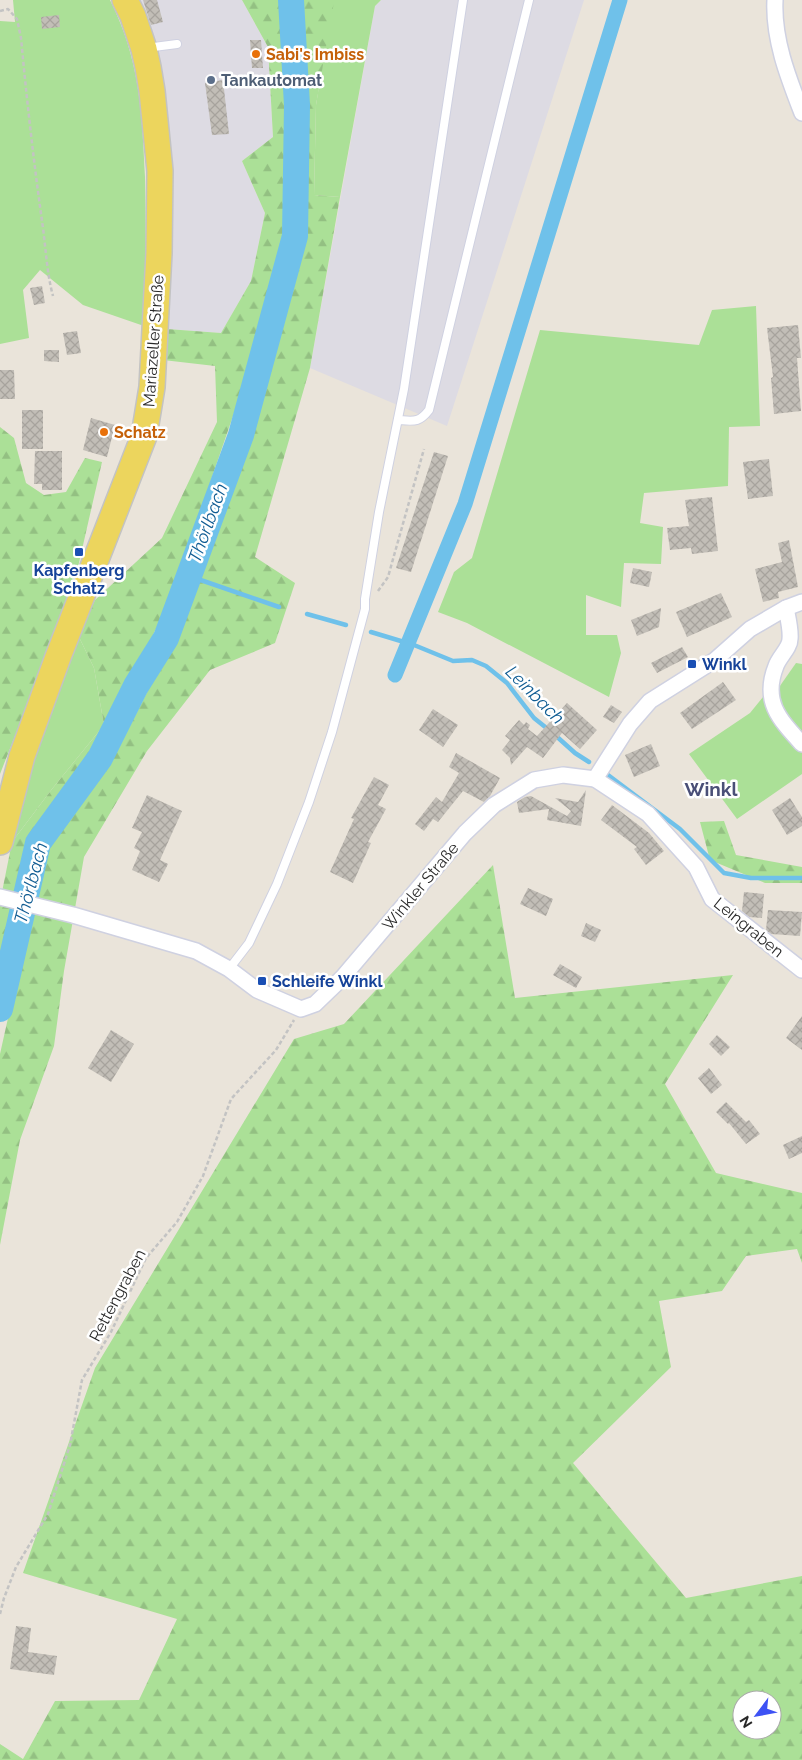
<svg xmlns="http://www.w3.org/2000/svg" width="802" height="1760" font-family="Raleway,sans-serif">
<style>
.industrial{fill:#dddbe3}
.green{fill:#abe097}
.forest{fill:url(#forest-firs);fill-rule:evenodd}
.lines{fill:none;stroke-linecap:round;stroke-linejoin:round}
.stream{stroke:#6fc1ea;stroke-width:4.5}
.canal{stroke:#6fc1ea;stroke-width:15}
.river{stroke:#6fc1ea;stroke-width:26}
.building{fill:url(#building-cross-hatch)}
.service-casing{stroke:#cfd1e1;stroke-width:10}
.minor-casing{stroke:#cfd1e1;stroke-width:18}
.primary-casing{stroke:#c3c3c3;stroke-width:28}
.path{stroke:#c3c3c3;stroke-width:2.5;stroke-dasharray:4 2.5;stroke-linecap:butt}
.service{stroke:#fff;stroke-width:8}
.minor{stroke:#fff;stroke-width:15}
.primary{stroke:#ecd55d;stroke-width:25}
.food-dot{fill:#e8710a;stroke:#fff;stroke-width:2}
.service-dot{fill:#5c6f8a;stroke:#fff;stroke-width:2}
.transit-dot{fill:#1a4fb4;stroke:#fff;stroke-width:2}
.labels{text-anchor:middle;stroke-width:5;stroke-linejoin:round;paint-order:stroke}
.food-label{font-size:16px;font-weight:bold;fill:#c56008;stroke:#fff;text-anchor:start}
.service-label{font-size:16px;font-weight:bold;fill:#4e5e75;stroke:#fff;text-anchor:start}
.street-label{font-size:16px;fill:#282828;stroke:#fff}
.transit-label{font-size:16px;font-weight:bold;fill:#164399;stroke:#fff;text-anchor:start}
.water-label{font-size:18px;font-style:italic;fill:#115d93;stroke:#fff}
.quarter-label{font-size:19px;font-weight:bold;fill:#4a4f77;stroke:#fff}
</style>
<defs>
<pattern id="forest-firs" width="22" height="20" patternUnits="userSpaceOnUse" patternTransform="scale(1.25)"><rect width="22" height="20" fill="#abe097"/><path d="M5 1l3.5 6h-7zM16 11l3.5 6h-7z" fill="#93c082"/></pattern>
<pattern id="building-cross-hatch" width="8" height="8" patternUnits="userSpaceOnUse" patternTransform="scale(1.25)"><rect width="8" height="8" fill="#c2beb7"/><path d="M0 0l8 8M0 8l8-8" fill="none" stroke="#a7a39d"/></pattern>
</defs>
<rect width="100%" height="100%" fill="#eae4da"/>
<g class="industrial">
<polygon points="133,0 242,0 268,47 273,137 242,161 265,213 251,281 221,333 167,329"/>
<polygon points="381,0 584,0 447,426 310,368 375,6"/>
</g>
<g class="green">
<path d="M 13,0 L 110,0 C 140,60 142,112 145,177 C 146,227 146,276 144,326 L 83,305 L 40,270 L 23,290 L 29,338 L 0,344 L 0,21 L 15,22 Z"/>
<polygon points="333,0 381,0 375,6 340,197 314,195 316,105"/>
<polygon points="756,306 760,426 729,427 728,486 644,493 640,523 663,527 661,564 624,563 621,607 586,595 586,635 617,635 621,653 609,697 467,623 438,612 454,572 472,558 540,330 699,345 712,310"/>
<polygon points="78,635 94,668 104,725 52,789 12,842 24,774"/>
<polygon points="796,663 802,664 802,737 779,710 775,693"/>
<polygon points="763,697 802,749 802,774 737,819 689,754 750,713"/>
</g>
<g class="forest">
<polygon points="242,0 279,0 291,74 288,212 253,358 170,599 112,722 34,842 0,977 0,902 12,842 52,789 104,725 94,668 78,635 95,600 162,538 217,422 215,366 163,360 167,329 221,333 251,281 265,213 242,161 273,137 268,47"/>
<polygon points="301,0 333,0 334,2 316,105 314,195 340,197 310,368 255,557 295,583 275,643 210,670 147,751 84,857 64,971 54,1046 20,1140 0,1245 0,1054 47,843 112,761 174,639 211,548 271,366 303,237 305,19"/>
<polygon points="0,427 14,438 26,483 44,495 66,492 85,458 102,462 73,589 0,774"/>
<polygon points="724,821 736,855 802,867 802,883 765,883 710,860 700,822"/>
<path d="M 493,865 L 515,998 L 733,975 L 665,1084 L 716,1173 L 802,1193 L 802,1263 L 797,1249 L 746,1256 L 722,1291 L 659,1301 L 671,1367 L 573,1463 L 686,1598 L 802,1576 L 802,1760 L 0,1760 L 0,1744 L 23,1759 L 55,1701 L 139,1700 L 177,1619 L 23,1573 L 95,1368 L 294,1039 L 344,1024 ZM 742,1700 L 772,1700 L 772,1730 L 742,1730 Z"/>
</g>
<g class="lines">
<g class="stream">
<polyline points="189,576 279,607"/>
<polyline points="307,614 346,625"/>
<polyline points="371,632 414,645 453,661 472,660 486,666 507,683 534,718 549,730"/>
<polyline points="555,735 575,753 589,762"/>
<polyline points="608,775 680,829 724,873 751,878 802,878"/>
</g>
<polyline class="canal" points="395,675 465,504 620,0"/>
<polyline class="river" points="0,1009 38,843 100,758 136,686 166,638 241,435 295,236 297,105 291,0"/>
</g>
<g class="building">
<polygon points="143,0 157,0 163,22 151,25"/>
<polygon points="59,15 60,27 42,29 41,17"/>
<polygon points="250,40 261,40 263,68 252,68"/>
<polygon points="223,80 229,134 212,135 205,83"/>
<polygon points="42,286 45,303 34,305 30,288"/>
<polygon points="798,325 801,358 797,358 801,411 774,414 771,378 773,377 767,328"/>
<polygon points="77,331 81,353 67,355 63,333"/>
<polygon points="44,350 59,350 59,362 44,361"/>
<polygon points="0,370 14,370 15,399 0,399"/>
<rect x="22" y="410" width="21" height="39"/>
<polygon points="91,418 115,425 107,457 83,450"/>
<polygon points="35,451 62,451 62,490 42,490 42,484 34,484"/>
<polygon points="434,452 448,456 411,572 396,568"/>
<polygon points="769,459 773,496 748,499 743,462"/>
<polygon points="712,497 718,551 692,554 691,548 670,550 667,528 689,526 685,500"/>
<polygon points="789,540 798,587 778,592 779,598 763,602 755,569 782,562 778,543"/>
<polygon points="633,568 652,572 649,587 630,583"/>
<polygon points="721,593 732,617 687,637 676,612"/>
<polygon points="661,608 659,627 637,636 631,620"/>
<polygon points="682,647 688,657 657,673 651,663"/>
<polygon points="723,682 736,700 692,729 680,713"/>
<polygon points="567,703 597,730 580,749 562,733 543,758 527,747 511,765 510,758 502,750 510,740 505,736 519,720 524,725 526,722 530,725 528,729 537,736"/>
<polygon points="611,705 622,712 614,723 603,717"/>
<polygon points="433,709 458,725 443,747 419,730"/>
<polygon points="651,744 660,766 634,777 625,755"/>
<polygon points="456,753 500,778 490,796 484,802 463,791 438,822 433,819 424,831 415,824 436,797 442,802 459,773 449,767"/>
<polygon points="374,777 389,785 378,805 386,809 368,842 371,843 353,883 330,872 354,819 351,818"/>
<polygon points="586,790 581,826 547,820 549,809 519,813 517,802 525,797 531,796 567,816 571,811 555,798 578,802"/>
<polygon points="147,795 182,811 160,860 168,864 159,882 132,870 140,851 134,848 142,832 132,828"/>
<polygon points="790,798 802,817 802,826 787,835 772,810"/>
<polygon points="612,805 649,833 664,851 646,865 634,849 637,847 601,820"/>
<polygon points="528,888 553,899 546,916 520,904"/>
<polygon points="744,892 764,894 762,918 749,917 742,911"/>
<polygon points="768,910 802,912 800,936 771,934 766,930"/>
<polygon points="586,923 601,930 595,942 581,936"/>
<polygon points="560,964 582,977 576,988 553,975"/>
<polygon points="802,1016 802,1050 786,1038"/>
<polygon points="111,1030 134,1044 111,1082 88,1068"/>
<polygon points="717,1035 730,1047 721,1056 709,1044"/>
<polygon points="709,1068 722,1085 711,1094 698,1078"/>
<polygon points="726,1102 746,1122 749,1120 760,1134 746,1144 729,1123 728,1124 716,1112"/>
<polygon points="802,1136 802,1153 789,1159 783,1145"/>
<polygon points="16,1626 31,1628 28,1652 57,1656 54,1675 10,1669"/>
</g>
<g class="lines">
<g class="service-casing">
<g id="service">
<polyline points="146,48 177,44"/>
<path d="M 398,420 C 414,421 419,423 429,410 L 529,0"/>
<polyline points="229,969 249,943 277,884 309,802 332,732 365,609 365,599 379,512 404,389 463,0"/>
</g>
</g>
<g class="minor-casing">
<g id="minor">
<path d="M 775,0 C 773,39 788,77 802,113"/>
<path d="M 786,608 C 788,618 791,630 790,639 C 790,648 779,657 776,666 C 762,701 779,719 802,744"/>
<polyline points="595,779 648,814 696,867 712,899 802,970"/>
<polyline points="0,897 73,915 196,951 229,969 257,990 301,1009 315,1004 342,978 465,833 494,805 534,780 563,775 595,779 630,724 650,701 715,660 750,629 786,608 802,602"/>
</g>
</g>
<g class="primary-casing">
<polyline id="primary" points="0,842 22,756 58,657 144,436 152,387 159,253 160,171 152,91 148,67 144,49 133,16 125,0"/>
</g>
<g class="path">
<path d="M 0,11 L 8,9 L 17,19 L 21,38 C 27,102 34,165 43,228 C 46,251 47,274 53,296"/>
<polyline points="378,591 388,577 424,449"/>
<polyline points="0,1614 4,1598 16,1567 48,1514 70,1445 82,1380 111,1332 146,1258 177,1222 203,1176 231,1099 276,1050 294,1020"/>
</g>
<use href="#service" class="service"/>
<use href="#minor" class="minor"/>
<use href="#primary" class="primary"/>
</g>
<g class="food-dot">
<circle cx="256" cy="54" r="5"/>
<circle cx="104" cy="432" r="5"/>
</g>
<circle class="service-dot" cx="211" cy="80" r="5"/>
<g class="transit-dot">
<rect x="74" y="547" width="10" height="10" rx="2.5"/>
<rect x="687" y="659" width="10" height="10" rx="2.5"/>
<rect x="257" y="976" width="10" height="10" rx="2.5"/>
</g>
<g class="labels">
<g class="food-label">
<text x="266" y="60">Sabi's Imbiss</text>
<text x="114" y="438">Schatz</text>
</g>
<g class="service-label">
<text x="221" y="86">Tankautomat</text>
</g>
<g class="street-label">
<text transform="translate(153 341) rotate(-86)" y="6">Mariazeller Straße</text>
<text transform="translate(420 886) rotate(-50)" y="6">Winkler Straße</text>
<text transform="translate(749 927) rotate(39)" y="6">Leingraben</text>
<text transform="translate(117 1295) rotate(-62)" y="6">Rettengraben</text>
</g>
<g class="transit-label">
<text x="79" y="576" text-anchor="middle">Kapfenberg<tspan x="79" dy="18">Schatz</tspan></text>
<text x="702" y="670">Winkl</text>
<text x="272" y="987">Schleife Winkl</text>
</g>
<g class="water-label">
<text transform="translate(208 523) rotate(-70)" y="6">Thörlbach</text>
<text transform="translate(535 695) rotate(45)" y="6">Leinbach</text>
<text transform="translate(31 883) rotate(-75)" y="6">Thörlbach</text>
</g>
<g class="quarter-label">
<text x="711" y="796">Winkl</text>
</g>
</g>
<g transform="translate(757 1715) rotate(238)"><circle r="24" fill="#ffffff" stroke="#a9a9a9"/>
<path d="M0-4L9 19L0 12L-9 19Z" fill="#3d52f4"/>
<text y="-8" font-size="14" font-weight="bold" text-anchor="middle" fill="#282828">N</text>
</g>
</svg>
